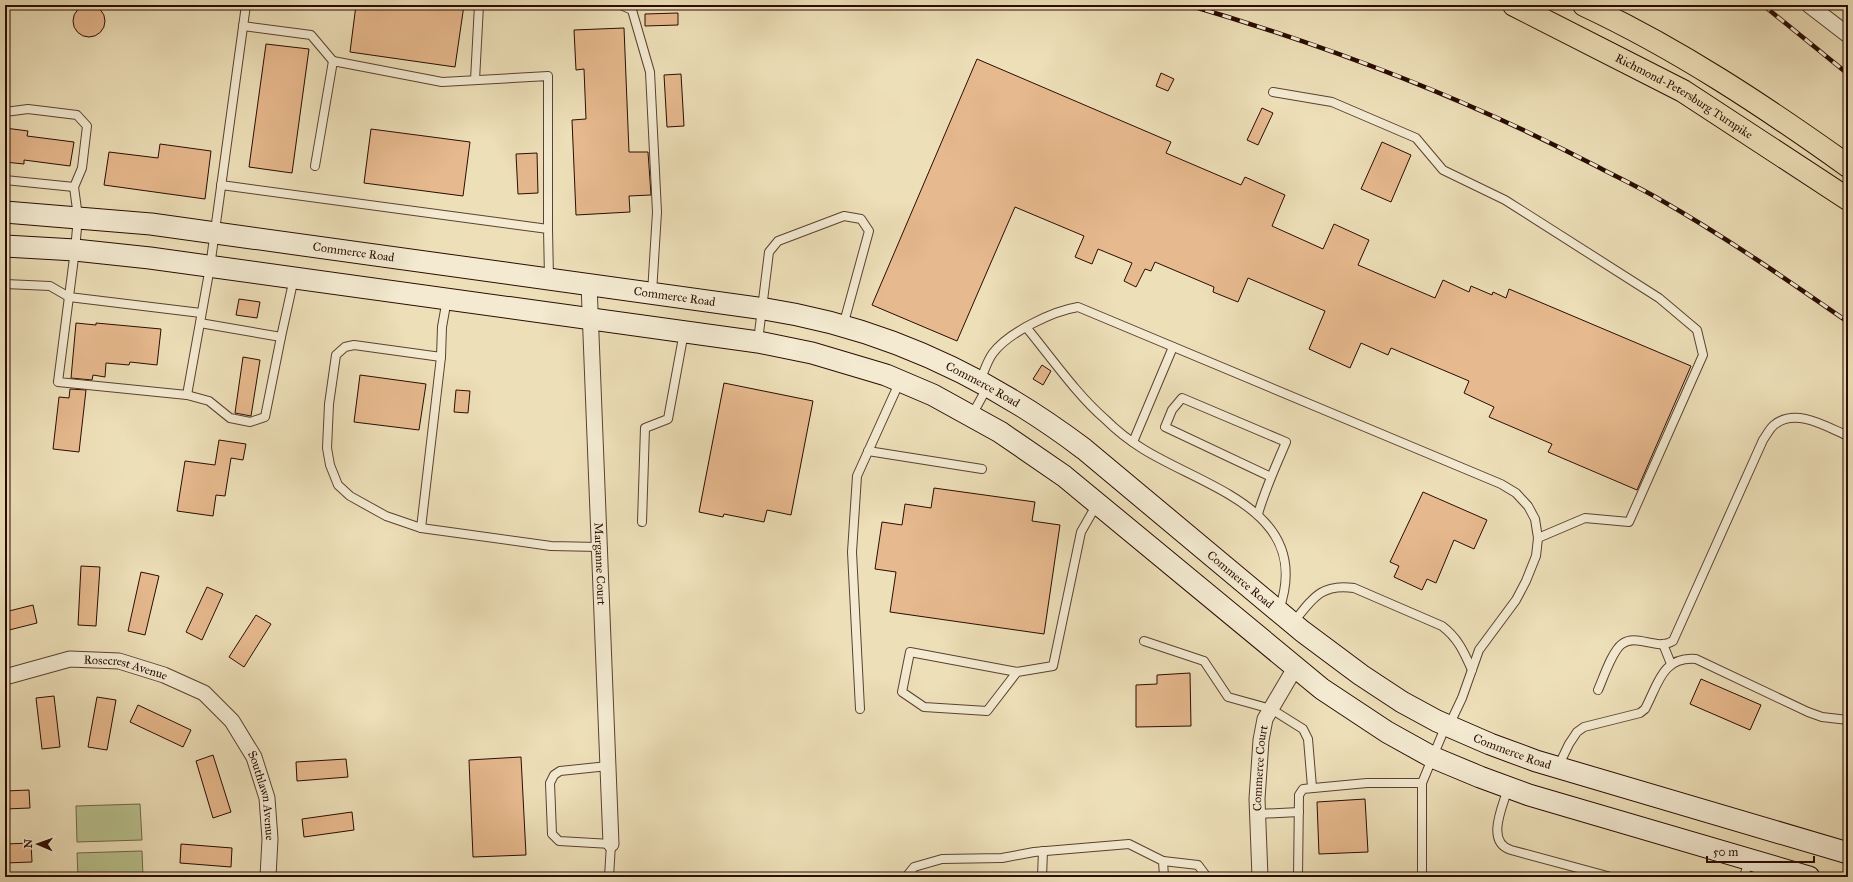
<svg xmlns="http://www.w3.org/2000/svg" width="1853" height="882" font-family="'IM FELL Great Primer',serif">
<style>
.green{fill:#b8c28f;stroke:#716749}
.building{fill:#e7b98e;stroke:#2a0c03}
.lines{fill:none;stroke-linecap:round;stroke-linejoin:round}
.lane-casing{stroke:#5b4130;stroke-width:10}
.street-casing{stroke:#5b4130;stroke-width:17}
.secondary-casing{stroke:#2a0c03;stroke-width:23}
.highway-casing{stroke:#2a0c03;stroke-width:24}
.lane{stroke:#f3ead1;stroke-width:8}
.street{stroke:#f3ead1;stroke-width:15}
.secondary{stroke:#f3ead1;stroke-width:21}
.highway{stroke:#eddfb8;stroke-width:22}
.rail-casing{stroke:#2a0c03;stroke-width:4.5}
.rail{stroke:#f3ead1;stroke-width:3;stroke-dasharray:9;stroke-linecap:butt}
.labels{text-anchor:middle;stroke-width:3.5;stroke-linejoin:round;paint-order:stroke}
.street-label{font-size:12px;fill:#2a0c03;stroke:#f3ead1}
</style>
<rect width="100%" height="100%" fill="#eddfb8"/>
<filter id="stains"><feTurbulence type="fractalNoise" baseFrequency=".005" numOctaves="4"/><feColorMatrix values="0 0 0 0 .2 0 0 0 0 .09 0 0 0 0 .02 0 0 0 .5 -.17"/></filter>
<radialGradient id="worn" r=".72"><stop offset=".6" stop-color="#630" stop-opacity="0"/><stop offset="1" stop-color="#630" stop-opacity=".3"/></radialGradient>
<g class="green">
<polygon points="140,804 142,840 77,842 76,806"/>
<polygon points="142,851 143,877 78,877 77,853"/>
</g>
<g class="building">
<circle cx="89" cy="21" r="16"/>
<polygon points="356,5 464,5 455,67 350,52"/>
<polygon points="678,13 678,25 645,26 645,14"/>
<polygon points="624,28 629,152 648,152 651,195 629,196 630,212 576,215 572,120 586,119 584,69 576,70 574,30"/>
<polygon points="266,44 309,49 292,173 249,167"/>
<polygon points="977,59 1171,142 1166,153 1241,185 1245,177 1285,195 1272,226 1323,249 1334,224 1369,240 1358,265 1435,298 1443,280 1469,292 1471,286 1492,295 1493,292 1506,298 1509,289 1691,366 1637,490 1548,452 1552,444 1489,417 1494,407 1464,393 1469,381 1391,348 1388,355 1361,343 1350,368 1309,349 1325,311 1248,278 1238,302 1213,292 1214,287 1155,262 1151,271 1145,269 1136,287 1124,281 1132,263 1098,249 1092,264 1075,257 1084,236 1015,207 957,341 872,305"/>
<polygon points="1161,73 1174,79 1168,91 1156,86"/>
<polygon points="681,74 684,126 667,127 664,75"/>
<polygon points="1262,108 1273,113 1258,145 1247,140"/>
<polygon points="5,128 28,131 27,136 74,142 70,166 24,160 24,164 5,162"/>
<polygon points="371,129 470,142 463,196 364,183"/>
<polygon points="1382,142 1411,155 1391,202 1361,189"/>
<polygon points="160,144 211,151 205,199 104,185 109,152 158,158"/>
<polygon points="537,153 538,193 518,194 516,154"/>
<polygon points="239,299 260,302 257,318 236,315"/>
<polygon points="76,323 96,325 96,323 161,329 157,365 130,362 129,365 106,363 105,377 93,375 92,380 71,378"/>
<polygon points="243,357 260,360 251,416 235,413"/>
<polygon points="1042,365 1051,371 1043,385 1033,379"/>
<polygon points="360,375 426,384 419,430 354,422"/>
<polygon points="724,383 813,401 791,515 767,510 764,522 724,514 723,517 699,512"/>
<polygon points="70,389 86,390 79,452 53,449 59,397 69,398"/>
<polygon points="456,390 470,391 468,413 454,412"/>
<polygon points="219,440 246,444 243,460 231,458 225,496 216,495 213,516 177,511 185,461 215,465"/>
<polygon points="934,488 1035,502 1032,521 1060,525 1044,634 890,612 896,572 875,569 882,522 902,525 905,504 931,508"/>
<polygon points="1423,492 1487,520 1474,549 1454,540 1436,583 1427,579 1422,590 1394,577 1399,566 1390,562"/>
<polygon points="81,566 100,567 96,626 78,625"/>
<polygon points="141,572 159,576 145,635 128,631"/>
<polygon points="207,587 223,594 202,640 186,632"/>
<polygon points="33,605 37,623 5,631 5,612"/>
<polygon points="256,615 271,624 244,667 229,657"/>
<polygon points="1190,673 1191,726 1136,727 1136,685 1157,684 1157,675"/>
<polygon points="1701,679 1761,705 1750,730 1690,704"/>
<polygon points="54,696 60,747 42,749 36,698"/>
<polygon points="97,697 116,700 107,750 88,747"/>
<polygon points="138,705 191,730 183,747 130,722"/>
<polygon points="213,755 231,812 213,818 196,761"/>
<polygon points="521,757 526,855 473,857 469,760"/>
<polygon points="346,759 348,777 297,781 296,762"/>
<polygon points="29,790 30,808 5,809 5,791"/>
<polygon points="1365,799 1368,852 1319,854 1317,802"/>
<polygon points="352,812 354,830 304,837 302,819"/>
<polygon points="31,843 32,862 5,863 5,844"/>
<polygon points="181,844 232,848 231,867 180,863"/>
</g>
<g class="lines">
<g class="lane-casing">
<g id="lane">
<polyline points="621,5 632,10 650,72 657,212 652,293"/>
<polyline points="243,26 311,35 333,61"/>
<polyline points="475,80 479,5"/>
<polyline points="1273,92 1332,102 1416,138 1443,170 1505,200 1659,298 1697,330 1703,355 1629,522 1585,518 1538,538"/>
<polyline points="5,112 28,109 77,115 87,126 82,168 74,187 78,217 75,250 58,382 187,395 210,267 246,5"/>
<polyline points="315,166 333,61 442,82 548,76 548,229"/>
<polyline points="5,180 74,187"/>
<polyline points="221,185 548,229 549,278"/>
<polyline points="5,284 50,286 69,297 201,313"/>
<polyline points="447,299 442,327 441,357 354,345 345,347 336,355 329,404 327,448 330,465 338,485 350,496 386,516 421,528 551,546 599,547"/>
<polyline points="200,323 281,337 294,278"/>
<path d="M 1026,327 C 1050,356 1077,395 1105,419 C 1116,430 1130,441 1143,449 C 1206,488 1314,511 1279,610"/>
<polyline points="758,341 769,252 778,241 844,216 861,219 869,231 843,326"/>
<path d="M 980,381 C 984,372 987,361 993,353 C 1009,332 1053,311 1078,307 L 1501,484 L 1516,493 L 1528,506 L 1535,519 L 1538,538 L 1536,556 L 1526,581 L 1516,600 L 1479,650 L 1462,698 L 1453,717 L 1446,725 L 1422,783 L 1422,877"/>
<polyline points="187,395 209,401 230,418 250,422 265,417 281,337"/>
<polyline points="972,415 988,386"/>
<polyline points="1133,442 1173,347"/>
<polyline points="868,451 982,469"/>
<path d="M 1258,514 C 1265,489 1276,466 1286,442 L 1182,398 L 1172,410 L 1165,427 L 1271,477"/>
<polyline points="642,522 645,428 668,419 684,332"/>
<polyline points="421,528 441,357"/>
<path d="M 1293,623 C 1312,599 1321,583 1354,588 L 1442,626 C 1458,638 1464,652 1472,670"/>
<polyline points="1144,641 1204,661 1228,697 1271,709 1303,729 1308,739 1312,787"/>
<polyline points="1663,644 1671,664"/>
<polyline points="1017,672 987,711 924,707 902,692 910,652 1017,672 1053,666 1081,532 1097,504"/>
<path d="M 1598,690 C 1603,679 1612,651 1622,644 C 1637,633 1656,651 1673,641 L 1763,440 C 1766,436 1770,428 1774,425 C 1796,407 1827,427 1848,436"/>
<polyline points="860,709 852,552 857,476 900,381"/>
<polyline points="608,766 560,771 554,775 550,783 552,834 559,841 611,844 609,877"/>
<path d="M 1558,767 L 1569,744 L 1577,732 L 1584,727 L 1640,713 L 1645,709 C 1658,685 1662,656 1696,659 L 1808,712 L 1822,717 L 1848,720"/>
<path d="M 1508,788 C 1503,806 1485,842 1511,850 L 1611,877"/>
<polyline points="1258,814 1299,812"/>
<polyline points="1163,861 1198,865 1207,877"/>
<polyline points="906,877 914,867 942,859 1002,858 1034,852 1129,844 1163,861 1164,877"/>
<polyline points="1042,877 1043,851"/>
<polyline points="1298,877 1299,795 1303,789 1367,783 1422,783"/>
<polyline points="1744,877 1749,860"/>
</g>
</g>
<g class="street-casing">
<g id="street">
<polyline points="1809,5 1848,35"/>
<path id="s1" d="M 589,284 L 611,844"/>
<path id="s2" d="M 5,677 L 70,659 L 119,661 L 164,675 L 204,693 L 232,721 L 254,757 L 267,798 L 270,839 L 268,877"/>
<path id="s3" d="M 1260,877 L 1257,799 L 1261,740 L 1265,719 L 1295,668"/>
</g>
</g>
<g class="secondary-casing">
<g id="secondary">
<path id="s4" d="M 5,212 L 151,224 L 765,309 C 883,327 990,378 1084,449 L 1302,631 L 1361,675 L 1402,702 L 1437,721 L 1490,744 L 1536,761 L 1848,853"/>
<polyline points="5,246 75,250 150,258 758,342 812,353 886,375 933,395 1000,432 1064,476 1322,689 1387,732 1432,757 1480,777 1529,795 1809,877"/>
</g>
</g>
<g class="highway-casing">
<g id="highway">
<path id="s5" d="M 1514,5 L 1683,91 L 1848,199"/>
<path d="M 1584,5 C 1678,49 1764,106 1848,166"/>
</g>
</g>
<use href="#lane" class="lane"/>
<use href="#street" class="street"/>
<use href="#secondary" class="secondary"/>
<use href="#highway" class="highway"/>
<g class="rail-casing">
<g id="rail">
<path d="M 1188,5 C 1332,47 1466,98 1600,168 C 1619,178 1640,188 1659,199 C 1724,236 1786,279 1848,322"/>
<polyline points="1763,5 1848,74"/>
</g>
</g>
<use href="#rail" class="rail"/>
</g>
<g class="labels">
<g class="street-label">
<text dy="4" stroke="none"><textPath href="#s5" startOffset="193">Richmond-Petersburg Turnpike</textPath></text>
<text dy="4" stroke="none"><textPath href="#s4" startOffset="351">Commerce Road</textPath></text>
<text dy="4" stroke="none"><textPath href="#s4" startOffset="675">Commerce Road</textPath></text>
<text dy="4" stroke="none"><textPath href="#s4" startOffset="998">Commerce Road</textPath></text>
<text dy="4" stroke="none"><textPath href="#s1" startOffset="280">Marganne Court</textPath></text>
<text dy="4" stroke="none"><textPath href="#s4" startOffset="1322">Commerce Road</textPath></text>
<text dy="4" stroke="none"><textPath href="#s2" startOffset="124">Rosecrest Avenue</textPath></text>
<text dy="4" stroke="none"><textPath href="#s4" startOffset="1646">Commerce Road</textPath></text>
<text dy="4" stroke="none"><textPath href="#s3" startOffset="109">Commerce Court</textPath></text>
<text dy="4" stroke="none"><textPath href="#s2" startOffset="329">Southlawn Avenue</textPath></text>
</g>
</g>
<rect width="1853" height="882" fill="none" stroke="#eddfb8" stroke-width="20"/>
<rect x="6" y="6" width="1841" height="870" fill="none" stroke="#2a0c03" stroke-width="2"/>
<rect x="10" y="10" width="1833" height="862" fill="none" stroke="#2a0c03"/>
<g transform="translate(38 844) rotate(272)" stroke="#f3ead1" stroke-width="3" paint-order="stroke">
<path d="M0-3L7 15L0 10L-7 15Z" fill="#2a0c03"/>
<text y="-6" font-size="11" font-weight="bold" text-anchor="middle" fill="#2a0c03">N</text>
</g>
<path d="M1707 856v6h107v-6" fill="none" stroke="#2a0c03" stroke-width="2"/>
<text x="1713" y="856" font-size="12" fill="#2a0c03" stroke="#f3ead1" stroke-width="3" paint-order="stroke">50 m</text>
<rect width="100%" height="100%" filter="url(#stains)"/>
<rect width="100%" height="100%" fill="url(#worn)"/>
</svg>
